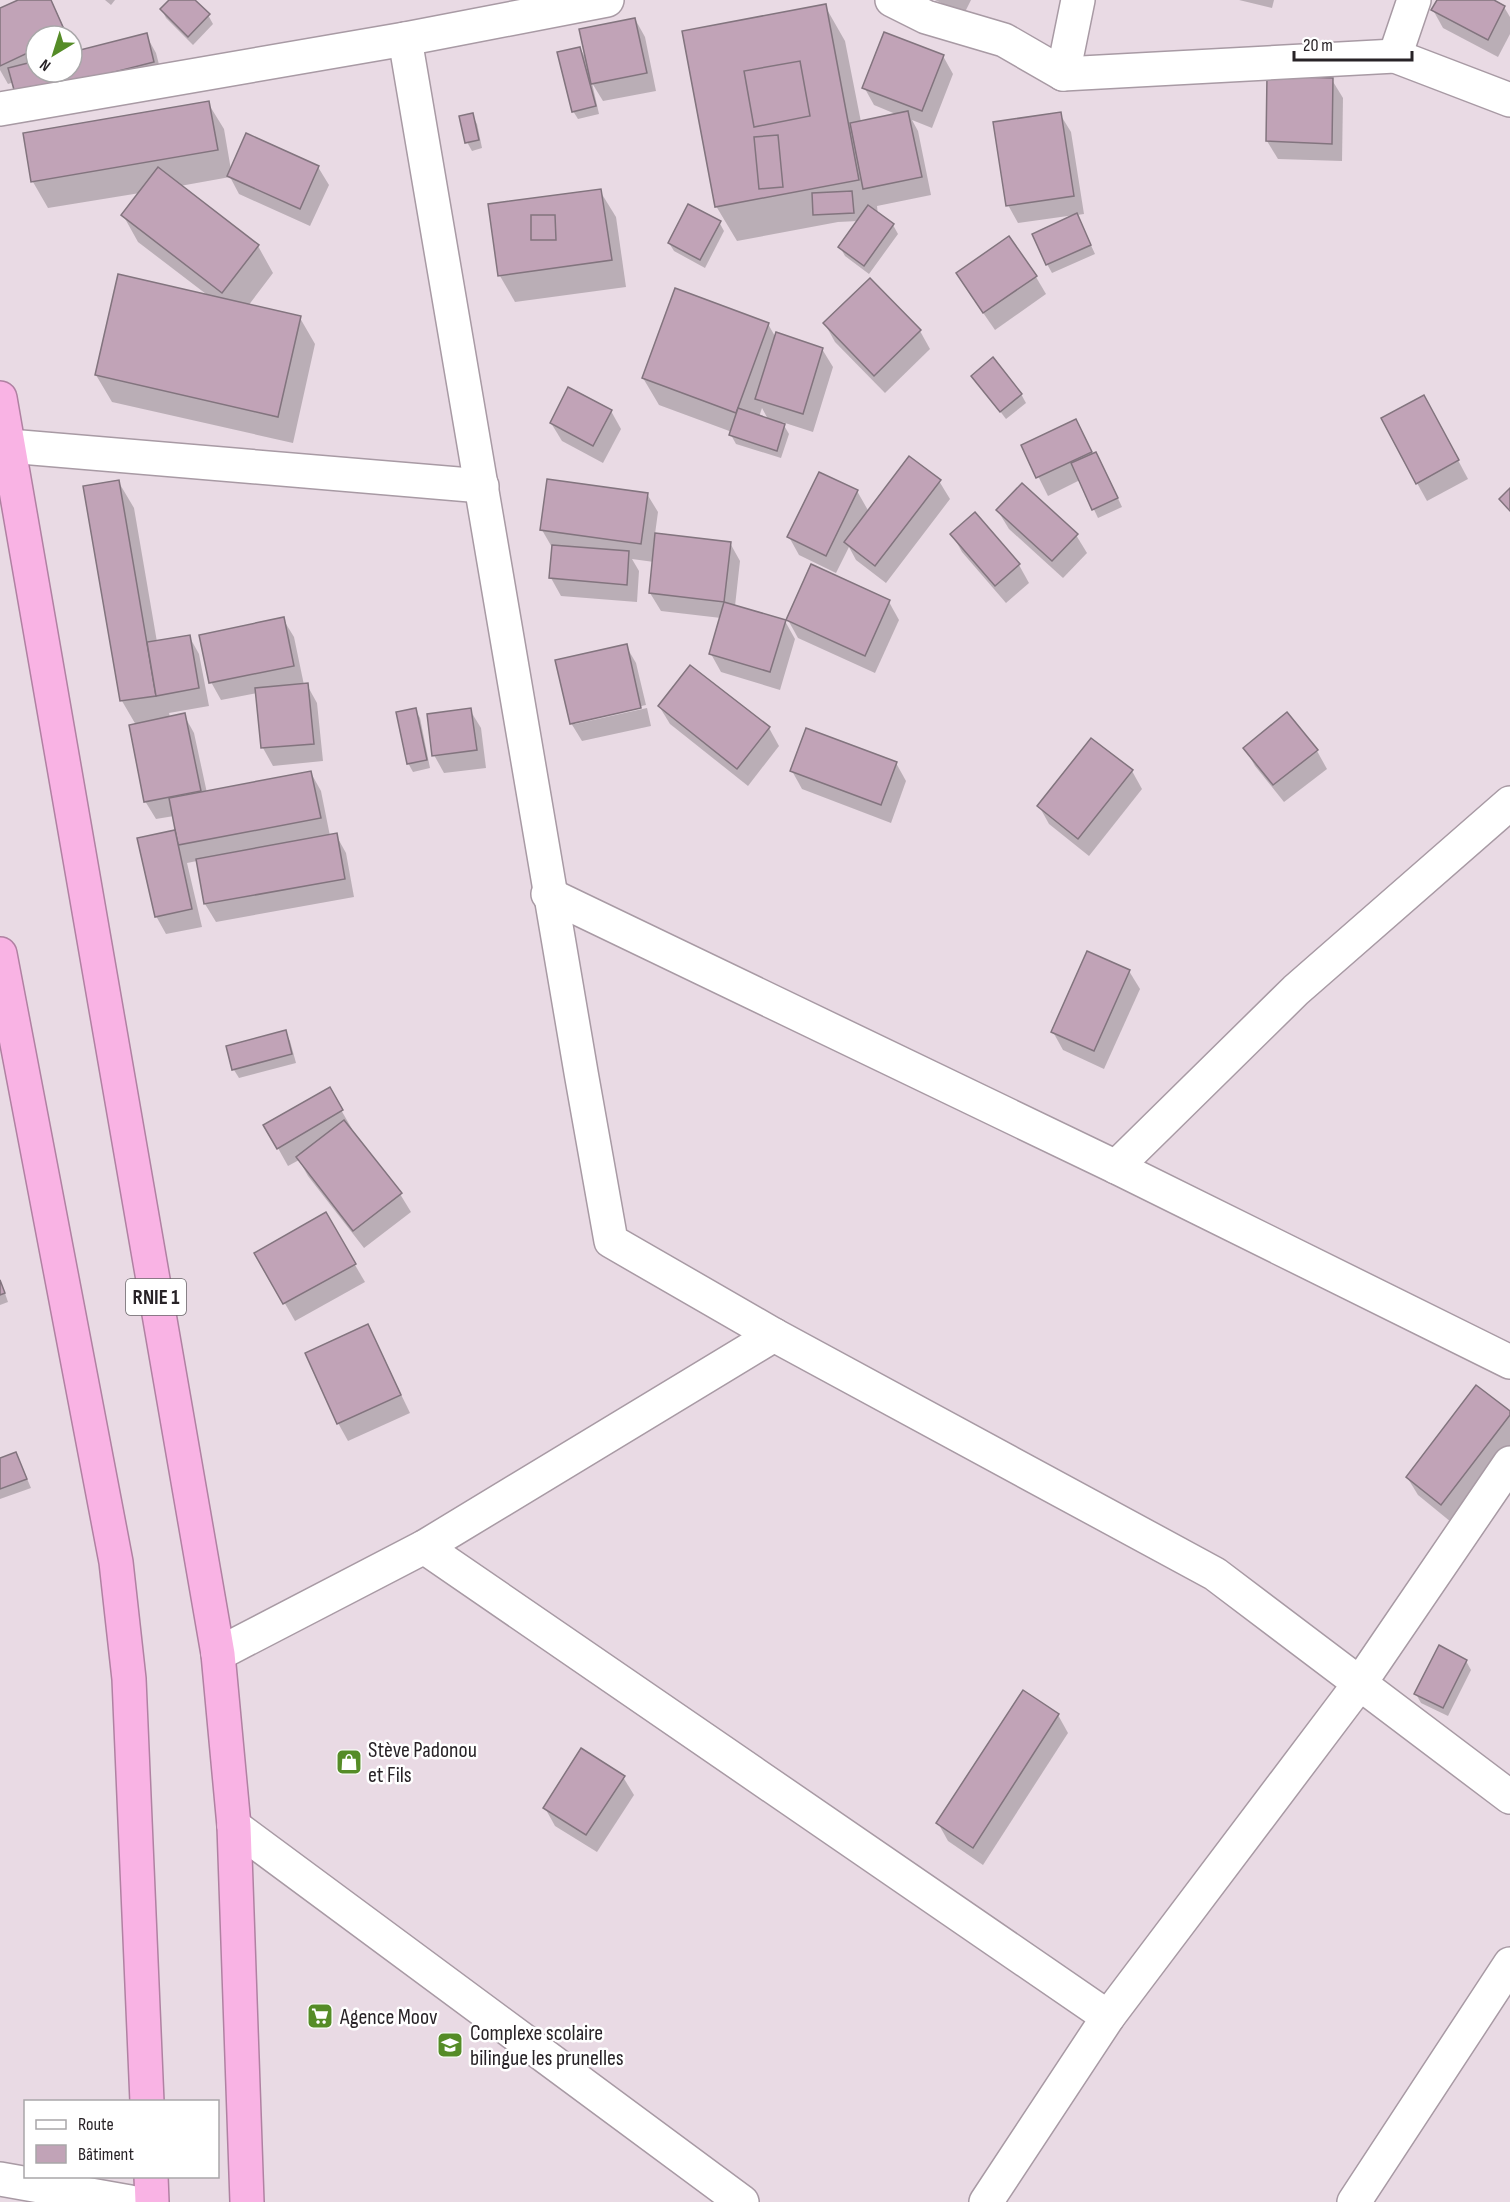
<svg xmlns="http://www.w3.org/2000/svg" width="1510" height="2202" font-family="'Sofia Sans Condensed',sans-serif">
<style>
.shadow{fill:#0003;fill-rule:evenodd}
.building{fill:#c1a3b7;stroke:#82747e;stroke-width:1.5}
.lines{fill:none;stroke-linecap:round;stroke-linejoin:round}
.street-casing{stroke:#a89aa4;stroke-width:36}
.highway-casing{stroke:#b081a2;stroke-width:36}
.street{stroke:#fff;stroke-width:33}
.highway{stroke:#f9b3e4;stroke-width:33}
.labels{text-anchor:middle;stroke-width:5;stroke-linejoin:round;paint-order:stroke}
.shield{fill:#fff;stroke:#686568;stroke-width:1.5}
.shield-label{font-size:21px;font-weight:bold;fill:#282327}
.poi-label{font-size:22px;fill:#282327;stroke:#fff;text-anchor:start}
</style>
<rect width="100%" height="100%" fill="#e9dae4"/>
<g class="shadow">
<polygon points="21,0 51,0 68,36 36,36 36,72 72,72 72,45 75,53 146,35 156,53 163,80 14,82 8,84 0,70 0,10"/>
<polygon points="105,0 115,0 111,5"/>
<polygon points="171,0 193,0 208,15 213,24 193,45 166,18 162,10"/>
<polygon points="935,0 971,0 964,14"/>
<polygon points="1239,0 1274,0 1272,8"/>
<polygon points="1438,0 1491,0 1504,7 1510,17 1510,34 1498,57 1443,28 1433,10"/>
<polygon points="825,6 845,41 861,122 898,115 874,105 864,87 943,56 953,74 932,128 912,120 918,131 931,195 877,206 878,215 893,225 898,234 869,274 845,256 840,247 858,221 838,222 737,241 716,206"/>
<polygon points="635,19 645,37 656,91 603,101 592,83 599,114 578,119 573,111 580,48 587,61"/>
<polygon points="1268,78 1332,80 1343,98 1342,161 1278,159 1267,141"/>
<polygon points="208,103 224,129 231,170 318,167 329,185 310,226 239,194 230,177 180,186 258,246 273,273 248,306 300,318 315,344 293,443 112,402 96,375 210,297 138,242 123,215 140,193 48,208 33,182"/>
<polygon points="1060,114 1071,132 1084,214 1077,215 1095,254 1052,273 1047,264 1075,215 1018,223 1008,205"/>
<polygon points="472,115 477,124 482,148 472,151 467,142"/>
<polygon points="600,191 616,217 626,287 515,302 500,276"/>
<polygon points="719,222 724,231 705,268 674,251 669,243"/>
<polygon points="1036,277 1046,294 995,330 968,291"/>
<polygon points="870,280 920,331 930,349 885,393 835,342 825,324"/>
<path d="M 768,324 L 776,338 L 822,349 L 833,367 L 813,432 L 782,422 L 789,434 L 781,458 L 736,444 L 731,435 L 732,432 L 659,405 L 643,378 ZM 762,408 L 769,421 L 759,417 Z"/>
<polygon points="973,376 1021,394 1026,403 1006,419"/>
<polygon points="611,411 621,429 603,463 562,441 551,423"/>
<polygon points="1434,415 1468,479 1427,501 1417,483"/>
<polygon points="1076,421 1093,455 1101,462 1122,507 1098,518 1080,480 1048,496 1023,446"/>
<polygon points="118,481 134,508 157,642 189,636 199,654 209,706 169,713 170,718 184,715 194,733 207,793 311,773 321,791 330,836 336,835 346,853 354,897 216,922 205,904 197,861 187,863 202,927 166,934 156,916 139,839 177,831 174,816 156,819 145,801 136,725 122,701 85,487"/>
<polygon points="939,481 950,499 886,583 856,560 849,547 836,573 799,555 789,537 857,491 869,512"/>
<polygon points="647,494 658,512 655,534 730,543 740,561 735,606 785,621 795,639 780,690 721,672 711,654 721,618 661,611 650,593 654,562 632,559 639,571 637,602 561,596 551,578 553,549 542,530"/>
<polygon points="998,511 1076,535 1087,553 1063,578 1009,529"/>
<polygon points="952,534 1019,565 1029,583 1006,603 962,552"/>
<polygon points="889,602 899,620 875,673 798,638 788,620"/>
<polygon points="283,619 294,637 304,685 307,685 317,703 323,761 273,766 263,748 257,693 221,700 211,682"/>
<polygon points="626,646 636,663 646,705 575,721 575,724 647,708 651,726 582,741 571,723"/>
<polygon points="659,706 769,728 779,746 748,786 670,724"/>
<polygon points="415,710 420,718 430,768 413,772 408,763"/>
<polygon points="470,710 481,728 486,768 444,773 434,755"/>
<polygon points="1245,748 1317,751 1327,769 1284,802 1255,766"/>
<polygon points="896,763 906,781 891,823 802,789 792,771"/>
<polygon points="1132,771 1142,789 1089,856 1049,824 1039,806"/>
<polygon points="1129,971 1140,989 1104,1069 1063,1050 1053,1032"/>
<polygon points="285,1032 290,1041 296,1063 239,1078 234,1070"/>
<polygon points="329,1089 352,1129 350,1130 400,1194 411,1212 364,1248 308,1176 299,1160 288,1166 265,1125"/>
<polygon points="325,1214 365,1282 295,1321 256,1253"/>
<polygon points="0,1279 8,1302 0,1305"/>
<polygon points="368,1326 410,1413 348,1441 338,1423"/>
<polygon points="1510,1413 1510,1446 1451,1522 1418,1495 1407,1477"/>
<polygon points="16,1453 31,1488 0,1499 0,1460"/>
<polygon points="1466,1661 1471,1670 1448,1716 1421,1703 1416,1694"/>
<polygon points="1058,1715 1068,1733 983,1865 948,1841 938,1823"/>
<polygon points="623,1777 634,1795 597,1852 555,1826 545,1808"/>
</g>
<g class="building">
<polygon points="18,0 51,0 67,36 36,36 36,49 0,66 0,8"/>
<polygon points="169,0 195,0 210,14 188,37 160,9"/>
<polygon points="1437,0 1494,0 1505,6 1488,40 1431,10"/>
<polygon points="826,4 859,180 715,207 682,31"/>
<polygon points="635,18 647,73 591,84 579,29"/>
<polygon points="884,32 944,55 922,111 862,88"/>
<polygon points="147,33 154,62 16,97 8,68 36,61 36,72 72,72 72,52"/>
<polygon points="580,47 596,106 572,112 557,52"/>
<polygon points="800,61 810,116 754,127 744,71"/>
<polygon points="1267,76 1333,78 1332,144 1266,141"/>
<polygon points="209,101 218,150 31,182 23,133"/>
<polygon points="908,111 922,177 863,189 850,123"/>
<polygon points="1061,112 1074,196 1006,206 993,122"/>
<polygon points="473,113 479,140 465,143 459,116"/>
<polygon points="246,133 319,166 300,209 227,176"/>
<polygon points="778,135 783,187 759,189 754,137"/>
<polygon points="158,167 259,245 222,293 121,215"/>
<polygon points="601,189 612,260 498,276 488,204"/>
<polygon points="852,191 854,213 813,215 812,193"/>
<polygon points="688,204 721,221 700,260 668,243"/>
<polygon points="868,205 894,224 864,266 838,247"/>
<polygon points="1077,213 1091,245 1046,265 1032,234"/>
<polygon points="531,215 555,215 556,240 531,240"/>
<polygon points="1009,236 1037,276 983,313 956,273"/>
<polygon points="118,274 301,316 278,417 95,375"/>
<polygon points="870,278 921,330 874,376 823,323"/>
<polygon points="675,288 769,323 736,413 642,378"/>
<polygon points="776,332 823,348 803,414 755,399"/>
<polygon points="993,357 1022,394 1000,412 971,376"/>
<polygon points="568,387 612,410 593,446 550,423"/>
<polygon points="1424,395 1459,460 1416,484 1381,418"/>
<polygon points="738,408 785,424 777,451 729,435"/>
<polygon points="1076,419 1092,452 1036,478 1021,445"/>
<polygon points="1096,452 1118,498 1092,510 1071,463"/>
<polygon points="909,456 941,480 875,566 844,542"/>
<polygon points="819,472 858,490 826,556 787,537"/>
<polygon points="547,479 648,493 641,544 540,530"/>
<polygon points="119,480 156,696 120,701 83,486"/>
<polygon points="1022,483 1078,534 1052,561 996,510"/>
<polygon points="1510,488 1510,511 1499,499"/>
<polygon points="975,512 1020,564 995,586 950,534"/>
<polygon points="655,533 731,542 724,602 649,593"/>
<polygon points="552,545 629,551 627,585 549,578"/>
<polygon points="811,564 890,600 865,656 786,620"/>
<polygon points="724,602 786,620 770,672 709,654"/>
<polygon points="284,617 294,666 209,683 199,635"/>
<polygon points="190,635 199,688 156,696 147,642"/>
<polygon points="627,644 641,708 570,724 555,660"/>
<polygon points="690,665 770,727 737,769 658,706"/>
<polygon points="308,683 314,744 261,748 255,688"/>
<polygon points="416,708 427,760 407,764 396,712"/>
<polygon points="471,708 477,750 432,756 427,714"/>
<polygon points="1287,712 1318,750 1273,785 1243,748"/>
<polygon points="185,713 201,791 144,802 129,725"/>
<polygon points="806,728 897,762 881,805 790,771"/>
<polygon points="1091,738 1133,770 1078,839 1037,806"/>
<polygon points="311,771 321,818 178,845 169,798"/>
<polygon points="175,830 192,909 155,917 137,838"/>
<polygon points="337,833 345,879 204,904 196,859"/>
<polygon points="1087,951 1130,970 1094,1051 1051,1032"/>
<polygon points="286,1030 292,1054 232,1070 226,1046"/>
<polygon points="330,1087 343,1110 277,1149 263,1125"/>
<polygon points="344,1120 402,1193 353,1231 296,1157"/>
<polygon points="326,1212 356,1264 283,1304 254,1253"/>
<polygon points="0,1280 5,1293 0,1295"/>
<polygon points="368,1324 401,1395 337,1424 305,1353"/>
<polygon points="1476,1385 1510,1411 1510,1415 1441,1505 1406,1477"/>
<polygon points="16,1452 27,1479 0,1489 0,1458"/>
<polygon points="1439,1645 1467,1660 1443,1708 1414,1694"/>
<polygon points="1023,1690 1059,1714 973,1848 936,1823"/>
<polygon points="581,1748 625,1776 586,1835 543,1808"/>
</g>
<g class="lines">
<g class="street-casing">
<g id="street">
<polyline points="892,0 926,17 1004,40 1063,74 1395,56 1510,100"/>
<path d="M 405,39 C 473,440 539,841 611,1241 L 774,1335 L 1215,1574 L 1510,1797"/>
<polyline points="1395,56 1414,0"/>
<polyline points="1063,74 1078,0"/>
<polyline points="0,109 405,39 607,0"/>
<polyline points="9,446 482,486"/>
<polyline points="548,894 1116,1167 1510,1362"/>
<polyline points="1116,1167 1296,990 1510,803"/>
<polyline points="424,1547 1108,2017"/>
<polyline points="218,1654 424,1547 774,1335"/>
<polyline points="234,1826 742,2202"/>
<polyline points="0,2179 130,2202"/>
<polyline points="986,2202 1108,2017 1360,1683 1510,1463"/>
<polyline points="1354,2202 1510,1964"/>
</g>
</g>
<g class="highway-casing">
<g id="highway">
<polyline points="0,398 218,1654 234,1826 247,2202"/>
<polyline points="0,954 116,1562 129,1679 147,2102"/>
<polyline points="151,2176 152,2202"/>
</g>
</g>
<use href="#street" class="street"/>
<use href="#highway" class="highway"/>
</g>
<defs>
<g id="shop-square" transform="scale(1.35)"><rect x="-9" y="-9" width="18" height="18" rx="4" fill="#558c27" stroke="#fff"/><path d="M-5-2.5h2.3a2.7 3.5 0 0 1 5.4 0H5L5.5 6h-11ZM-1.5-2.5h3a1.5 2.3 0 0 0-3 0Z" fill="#fff"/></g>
<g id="supermarket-square" transform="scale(1.35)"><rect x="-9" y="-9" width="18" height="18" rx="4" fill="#558c27" stroke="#fff"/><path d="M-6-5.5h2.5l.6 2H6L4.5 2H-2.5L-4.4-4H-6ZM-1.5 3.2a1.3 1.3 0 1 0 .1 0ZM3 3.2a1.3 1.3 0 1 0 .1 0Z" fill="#fff"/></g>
<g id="school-square" transform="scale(1.35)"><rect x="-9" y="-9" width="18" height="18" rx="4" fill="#558c27" stroke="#fff"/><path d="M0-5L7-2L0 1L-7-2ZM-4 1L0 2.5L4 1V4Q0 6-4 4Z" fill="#fff"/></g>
</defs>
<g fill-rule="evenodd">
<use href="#shop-square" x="349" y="1762"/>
<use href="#supermarket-square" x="320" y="2016"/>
<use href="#school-square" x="450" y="2045"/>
</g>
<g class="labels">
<rect class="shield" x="126" y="1279" width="60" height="36" rx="4.5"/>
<g class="shield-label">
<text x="156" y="1304">RNIE 1</text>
</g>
<g class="poi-label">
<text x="368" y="1757">Stève Padonou<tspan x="368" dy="25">et Fils</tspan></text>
<text x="340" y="2024">Agence Moov</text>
<text x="470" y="2040">Complexe scolaire<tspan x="470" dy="25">bilingue les prunelles</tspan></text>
</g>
</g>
<rect x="24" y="2100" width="195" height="78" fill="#ffffff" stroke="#a9a7a9" stroke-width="1.5"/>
<rect x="36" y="2120" width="30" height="9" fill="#ffffff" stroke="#a9a7a9" stroke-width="1.5"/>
<text x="78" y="2130" font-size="18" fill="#282327">Route</text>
<rect x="36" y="2145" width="30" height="18" fill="#c1a3b7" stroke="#a9a7a9" stroke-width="1.5"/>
<text x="78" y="2160" font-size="18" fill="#282327">Bâtiment</text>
<g transform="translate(54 54) rotate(218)"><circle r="28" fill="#ffffff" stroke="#a9a7a9" stroke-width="1.5"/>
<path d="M0-4.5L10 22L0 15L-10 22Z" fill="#558c27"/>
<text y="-9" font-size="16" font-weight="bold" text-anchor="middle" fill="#282327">N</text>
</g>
<path d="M1294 51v9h118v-9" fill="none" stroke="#282327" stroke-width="3"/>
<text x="1303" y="51" font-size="18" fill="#282327" stroke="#ffffff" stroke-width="4.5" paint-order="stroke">20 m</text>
</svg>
